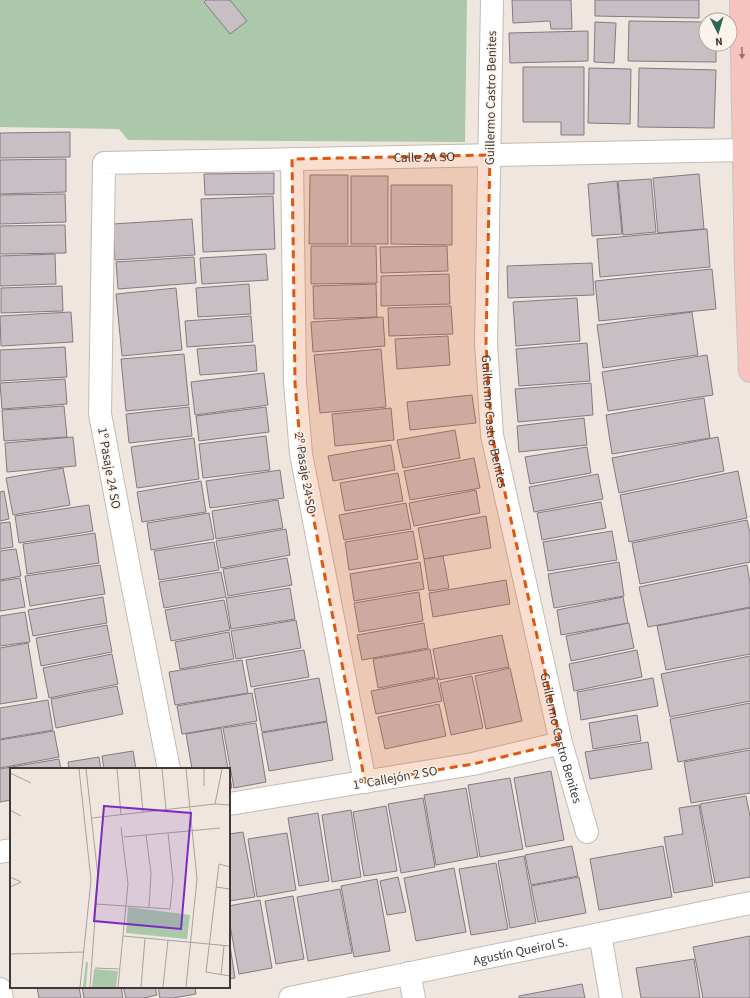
<svg xmlns="http://www.w3.org/2000/svg" width="750" height="998" font-family="'Source Sans 3',sans-serif">
<style>
.green{fill:#abc8aa}
.building{fill:#c8bfc5;stroke:#847b81}
.lines{fill:none;stroke-linecap:round;stroke-linejoin:round}
.minor-casing{stroke:#c3bbb4;stroke-width:24}
.major-casing{stroke:#c5c4c3;stroke-width:24}
.minor{stroke:#fff;stroke-width:22}
.major{stroke:#f8c2be;stroke-width:22}
.oneway{fill:#917774}
.marked{fill:#df570e;fill-opacity:0.2;stroke:#df570e;stroke-width:3;stroke-dasharray:8 5;stroke-linejoin:round}
.labels{text-anchor:middle;stroke-width:3;stroke-linejoin:round;paint-order:stroke}
.street-label{font-size:13px;fill:#3d3937;stroke:#fcf4ec}
.inset-road{fill:none;stroke:#a8a19c;stroke-width:1}
.view{fill:#7b2cbf;fill-opacity:0.15;stroke:#7b2cbf;stroke-width:2}
.inset-edge{fill:none;stroke:#3d3937;stroke-width:2}
</style>
<rect width="100%" height="100%" fill="#efe6df"/>
<polygon class="green" points="0,0 467,0 465,142 128,140 119,129 0,127"/>
<g class="building">
<polygon points="206,0 230,0 247,21 230,34 204,2"/>
<polygon points="512,0 571,0 572,29 551,29 550,21 513,23"/>
<polygon points="595,0 699,0 699,18 595,16"/>
<polygon points="629,21 706,22 706,44 716,44 716,62 628,61"/>
<polygon points="595,22 616,23 614,63 594,62"/>
<polygon points="588,31 588,61 510,63 509,33"/>
<polygon points="523,67 584,67 584,135 561,135 561,122 523,122"/>
<polygon points="589,68 631,69 630,124 588,123"/>
<polygon points="639,68 716,70 714,128 638,127"/>
<polygon points="70,132 70,157 0,158 0,133"/>
<polygon points="66,159 66,192 0,194 0,160"/>
<polygon points="274,173 274,194 205,195 204,174"/>
<polygon points="699,174 704,229 658,233 653,178"/>
<polygon points="310,175 348,175 348,244 309,244"/>
<rect x="351" y="176" width="37" height="68"/>
<polygon points="651,179 656,232 623,235 618,181"/>
<polygon points="617,181 622,234 592,236 588,184"/>
<polygon points="391,185 452,185 452,245 391,244"/>
<polygon points="65,194 66,222 0,224 0,195"/>
<polygon points="273,196 275,249 203,252 201,199"/>
<polygon points="192,219 195,255 115,260 113,224"/>
<polygon points="65,225 66,253 0,254 0,226"/>
<polygon points="707,229 710,267 600,277 597,239"/>
<polygon points="311,246 376,246 377,283 311,284"/>
<polygon points="447,246 448,271 381,273 380,247"/>
<polygon points="55,254 56,284 0,286 0,256"/>
<polygon points="266,254 268,280 202,284 200,258"/>
<polygon points="194,257 196,283 118,289 116,262"/>
<polygon points="592,263 594,295 508,298 507,266"/>
<polygon points="712,269 716,309 599,321 595,281"/>
<polygon points="449,274 450,304 381,306 381,276"/>
<polygon points="249,284 251,314 198,317 196,288"/>
<polygon points="376,284 377,317 314,319 313,286"/>
<polygon points="62,286 63,311 1,313 1,288"/>
<polygon points="176,288 182,350 122,356 116,294"/>
<polygon points="577,298 580,341 516,346 513,302"/>
<polygon points="451,306 453,334 389,336 388,308"/>
<polygon points="71,312 73,342 1,346 0,316"/>
<polygon points="692,312 698,355 603,368 597,325"/>
<polygon points="251,316 253,342 187,347 185,321"/>
<polygon points="383,317 385,346 313,352 311,322"/>
<polygon points="448,336 450,365 397,369 395,339"/>
<polygon points="587,343 590,381 519,386 516,349"/>
<polygon points="255,345 257,371 200,375 197,349"/>
<polygon points="65,347 67,377 0,381 0,350"/>
<polygon points="381,349 386,407 320,413 314,355"/>
<polygon points="184,354 189,405 126,411 121,359"/>
<polygon points="707,355 713,395 608,411 602,372"/>
<polygon points="264,373 268,405 195,415 191,382"/>
<polygon points="65,379 67,404 2,409 0,383"/>
<polygon points="591,383 593,415 518,422 515,389"/>
<polygon points="472,395 476,423 410,430 407,402"/>
<polygon points="704,398 710,438 612,454 606,415"/>
<polygon points="64,406 67,437 4,441 2,410"/>
<polygon points="189,407 192,436 129,443 126,414"/>
<polygon points="266,407 269,432 199,441 196,416"/>
<polygon points="391,408 394,440 335,446 332,414"/>
<polygon points="584,418 587,445 519,452 517,426"/>
<polygon points="455,430 460,458 403,468 397,440"/>
<polygon points="266,436 270,470 203,478 199,444"/>
<polygon points="73,437 76,466 7,472 5,443"/>
<polygon points="718,437 724,471 619,493 612,458"/>
<polygon points="194,438 199,479 137,488 131,447"/>
<polygon points="391,445 395,470 333,481 328,456"/>
<polygon points="587,447 591,473 530,484 525,457"/>
<polygon points="474,458 480,488 410,500 404,471"/>
<polygon points="63,468 70,505 13,515 6,478"/>
<polygon points="280,470 284,498 210,508 206,481"/>
<polygon points="738,471 747,518 629,542 620,495"/>
<polygon points="398,473 403,501 345,511 340,483"/>
<polygon points="598,474 603,499 534,512 529,487"/>
<polygon points="201,481 206,512 142,522 137,492"/>
<polygon points="476,490 480,513 414,526 409,503"/>
<polygon points="4,491 9,519 0,521 0,492"/>
<polygon points="278,500 283,528 216,539 212,511"/>
<polygon points="601,502 606,528 542,540 537,513"/>
<polygon points="406,503 411,529 344,540 339,515"/>
<polygon points="89,505 93,531 19,543 15,516"/>
<polygon points="209,513 214,539 151,550 147,523"/>
<polygon points="486,516 491,548 424,559 418,528"/>
<polygon points="747,520 750,533 750,562 640,584 632,543"/>
<polygon points="10,522 13,547 0,549 0,523"/>
<polygon points="286,529 290,555 221,568 216,541"/>
<polygon points="413,531 418,559 349,570 345,542"/>
<polygon points="612,531 617,560 548,571 543,542"/>
<polygon points="95,533 99,563 27,574 23,544"/>
<polygon points="214,542 219,570 159,580 154,551"/>
<polygon points="16,549 21,576 0,580 0,551"/>
<polygon points="443,556 449,588 429,591 424,559"/>
<polygon points="287,558 292,585 228,596 223,569"/>
<polygon points="420,562 424,589 354,601 350,574"/>
<polygon points="619,562 624,596 554,608 548,574"/>
<polygon points="100,565 105,594 30,606 25,576"/>
<polygon points="747,565 750,583 750,607 648,627 639,587"/>
<polygon points="221,572 226,597 164,608 159,582"/>
<polygon points="20,578 25,607 0,611 0,581"/>
<polygon points="506,580 510,604 433,617 429,593"/>
<polygon points="290,588 295,619 231,629 226,598"/>
<polygon points="419,592 423,621 359,632 354,603"/>
<polygon points="103,597 107,623 33,636 28,610"/>
<polygon points="623,597 628,623 561,635 557,610"/>
<polygon points="224,600 230,630 171,641 165,610"/>
<polygon points="750,608 750,654 666,670 657,626"/>
<polygon points="25,612 30,642 0,646 0,616"/>
<polygon points="296,620 301,648 236,659 231,631"/>
<polygon points="424,623 428,648 362,660 357,635"/>
<polygon points="629,623 634,648 571,661 566,636"/>
<polygon points="107,625 112,652 41,666 36,638"/>
<polygon points="229,632 234,659 180,669 175,642"/>
<polygon points="502,635 509,667 439,680 433,649"/>
<polygon points="28,643 37,698 0,704 0,648"/>
<polygon points="430,649 435,677 378,688 373,659"/>
<polygon points="304,650 309,677 251,687 246,660"/>
<polygon points="637,650 642,677 574,691 569,664"/>
<polygon points="112,654 118,684 49,698 43,668"/>
<polygon points="750,656 750,701 670,717 661,674"/>
<polygon points="242,660 248,693 175,705 169,672"/>
<polygon points="510,668 522,721 486,729 475,676"/>
<polygon points="472,676 483,728 451,735 440,683"/>
<polygon points="319,678 327,721 262,732 254,689"/>
<polygon points="437,678 442,701 376,714 371,691"/>
<polygon points="653,678 658,706 581,720 577,692"/>
<polygon points="117,686 123,714 56,728 51,699"/>
<polygon points="252,693 257,721 182,734 177,706"/>
<polygon points="48,700 53,730 0,739 0,708"/>
<polygon points="750,703 750,748 678,762 670,719"/>
<polygon points="439,704 446,736 385,749 378,717"/>
<polygon points="637,715 641,741 593,749 589,723"/>
<polygon points="327,722 333,760 269,771 262,733"/>
<polygon points="256,723 266,782 234,788 223,728"/>
<polygon points="221,728 228,769 192,769 186,734"/>
<polygon points="54,731 59,757 0,768 0,740"/>
<polygon points="648,742 652,769 590,779 585,752"/>
<polygon points="750,750 750,793 691,803 684,762"/>
<polygon points="133,751 136,769 104,769 102,756"/>
<polygon points="99,757 101,769 69,769 68,762"/>
<polygon points="59,759 61,769 11,769 11,800 0,802 0,769"/>
<polygon points="551,771 564,840 526,847 514,778"/>
<polygon points="229,772 232,788 229,789"/>
<polygon points="510,778 523,849 480,857 468,785"/>
<polygon points="466,788 478,857 436,865 424,795"/>
<polygon points="746,796 750,816 750,877 715,883 700,804"/>
<polygon points="423,798 435,867 401,873 388,804"/>
<polygon points="699,805 713,886 674,893 664,837 683,834 679,808"/>
<polygon points="386,806 397,871 364,876 353,812"/>
<polygon points="351,810 361,877 332,882 322,815"/>
<polygon points="318,813 329,881 299,886 288,818"/>
<polygon points="243,832 255,897 229,901 229,834"/>
<polygon points="287,833 296,890 257,897 248,839"/>
<polygon points="572,846 578,876 531,885 525,855"/>
<polygon points="663,846 672,897 599,910 590,859"/>
<polygon points="524,856 536,923 510,928 498,861"/>
<polygon points="496,863 508,929 471,935 459,869"/>
<polygon points="454,868 466,932 416,941 404,878"/>
<polygon points="398,877 406,912 387,915 380,881"/>
<polygon points="579,877 586,913 538,922 531,886"/>
<polygon points="377,879 390,951 354,957 341,886"/>
<polygon points="340,889 352,953 308,961 297,897"/>
<polygon points="293,896 304,959 276,964 265,901"/>
<polygon points="260,900 272,968 239,974 229,920 229,906"/>
<polygon points="750,936 750,998 703,998 693,947"/>
<polygon points="229,939 235,978 229,979"/>
<polygon points="694,959 700,998 641,998 636,968"/>
<polygon points="582,984 585,998 519,998 519,996"/>
<polygon points="37,987 79,987 81,998 39,998"/>
<polygon points="82,987 121,987 123,998 84,998"/>
<polygon points="123,987 155,987 157,995 144,998 126,998"/>
<polygon points="158,987 195,987 196,994 173,998 160,998"/>
</g>
<g class="lines">
<g class="minor-casing">
<g id="minor">
<path id="s1" d="M 492,0 L 486,344 L 492,435 L 561,743 L 587,832"/>
<polyline points="292,159 295,383 301,454 365,782"/>
<path id="s2" d="M 169,769 L 132,583 L 100,414 L 104,163 L 744,150"/>
<polyline points="229,804 473,764 561,743"/>
<polyline points="0,852 11,850"/>
<polyline points="600,934 611,998"/>
<polyline points="409,973 414,998"/>
<polyline points="0,989 2,998"/>
<path id="s3" d="M 290,998 L 750,903"/>
</g>
</g>
<g class="major-casing">
<polyline id="major" points="741,0 746,271 750,371"/>
</g>
<use href="#minor" class="minor"/>
<use href="#major" class="major"/>
</g>
<defs><path id="oneway-solid" d="M-6-.8H1V-3.2L6.5 0L1 3.2V.8H-6Z"/></defs>
<use class="oneway" href="#oneway-solid" transform="translate(742 53) rotate(89)"/>
<path class="marked" d="M 490,155 L 486,344 L 492,435 L 561,743 L 473,764 L 365,782 L 301,454 L 295,383 L 292,159 Z"/>
<g class="labels">
<g class="street-label">
<text transform="translate(490 98) rotate(-89)" y="5">Guillermo Castro Benites</text>
<text dy="5" stroke="none"><textPath href="#s2" startOffset="933">Calle 2A SO</textPath></text>
<text dy="5" stroke="none"><textPath href="#s1" startOffset="422">Guillermo Castro Benites</textPath></text>
<text transform="translate(110 468) rotate(80)" y="5">1º Pasaje 24 SO</text>
<text transform="translate(306 473) rotate(81)" y="5">2º Pasaje 24 SO</text>
<text dy="5" stroke="none"><textPath href="#s1" startOffset="746">Guillermo Castro Benites</textPath></text>
<text transform="translate(395 777) rotate(-10)" y="5">1º Callejón 2 SO</text>
<text dy="5" stroke="none"><textPath href="#s3" startOffset="235">Agustín Queirol S.</textPath></text>
</g>
</g>
<g transform="translate(10 768)">
<rect width="220" height="220" fill="#efe6df"/>
<path d="M 118,139 L 180,147 L 177,171 L 116,165 ZM 76,193 L 78,195 L 76,219 L 73,219 ZM 84,201 L 108,203 L 106,219 L 82,219 Z" fill="#abc8aa"/>
<path class="inset-road" d="M 69,1 L 81,112 L 70,219M 76,1 L 88,109 L 80,219M 107,1 L 111,47M 129,1 L 133,44M 152,1 L 156,41M 176,1 L 187,111 L 176,219M 194,1 L 194,18M 0,5 L 21,15M 205,36 L 212,1M 0,42 L 11,48M 82,50 L 205,36 L 220,37M 136,67 L 141,105 L 139,139M 114,69 L 210,60M 220,99 L 209,96 L 196,204 L 220,208M 0,109 L 11,114 L 0,119M 206,119 L 220,121M 86,136 L 160,141 L 163,112 L 158,65M 113,168 L 220,178M 0,186 L 74,184M 85,200 L 109,201M 211,207 L 214,178M 108,219 L 118,116 L 111,59M 131,219 L 135,170M 153,219 L 158,172"/>
<path class="view" d="M 94,38 L 181,45 L 171,161 L 84,153 Z"/>
<rect width="220" height="220" class="inset-edge"/>
</g>
<g transform="translate(718 32) rotate(175)"><circle r="19" fill="#fcf4ec" stroke="#b0a9a4"/>
<path d="M0-3L7 15L0 10L-7 15Z" fill="#2c6751"/>
<text y="-6" font-size="11" font-weight="bold" text-anchor="middle" fill="#3d3937">N</text>
</g>
</svg>
